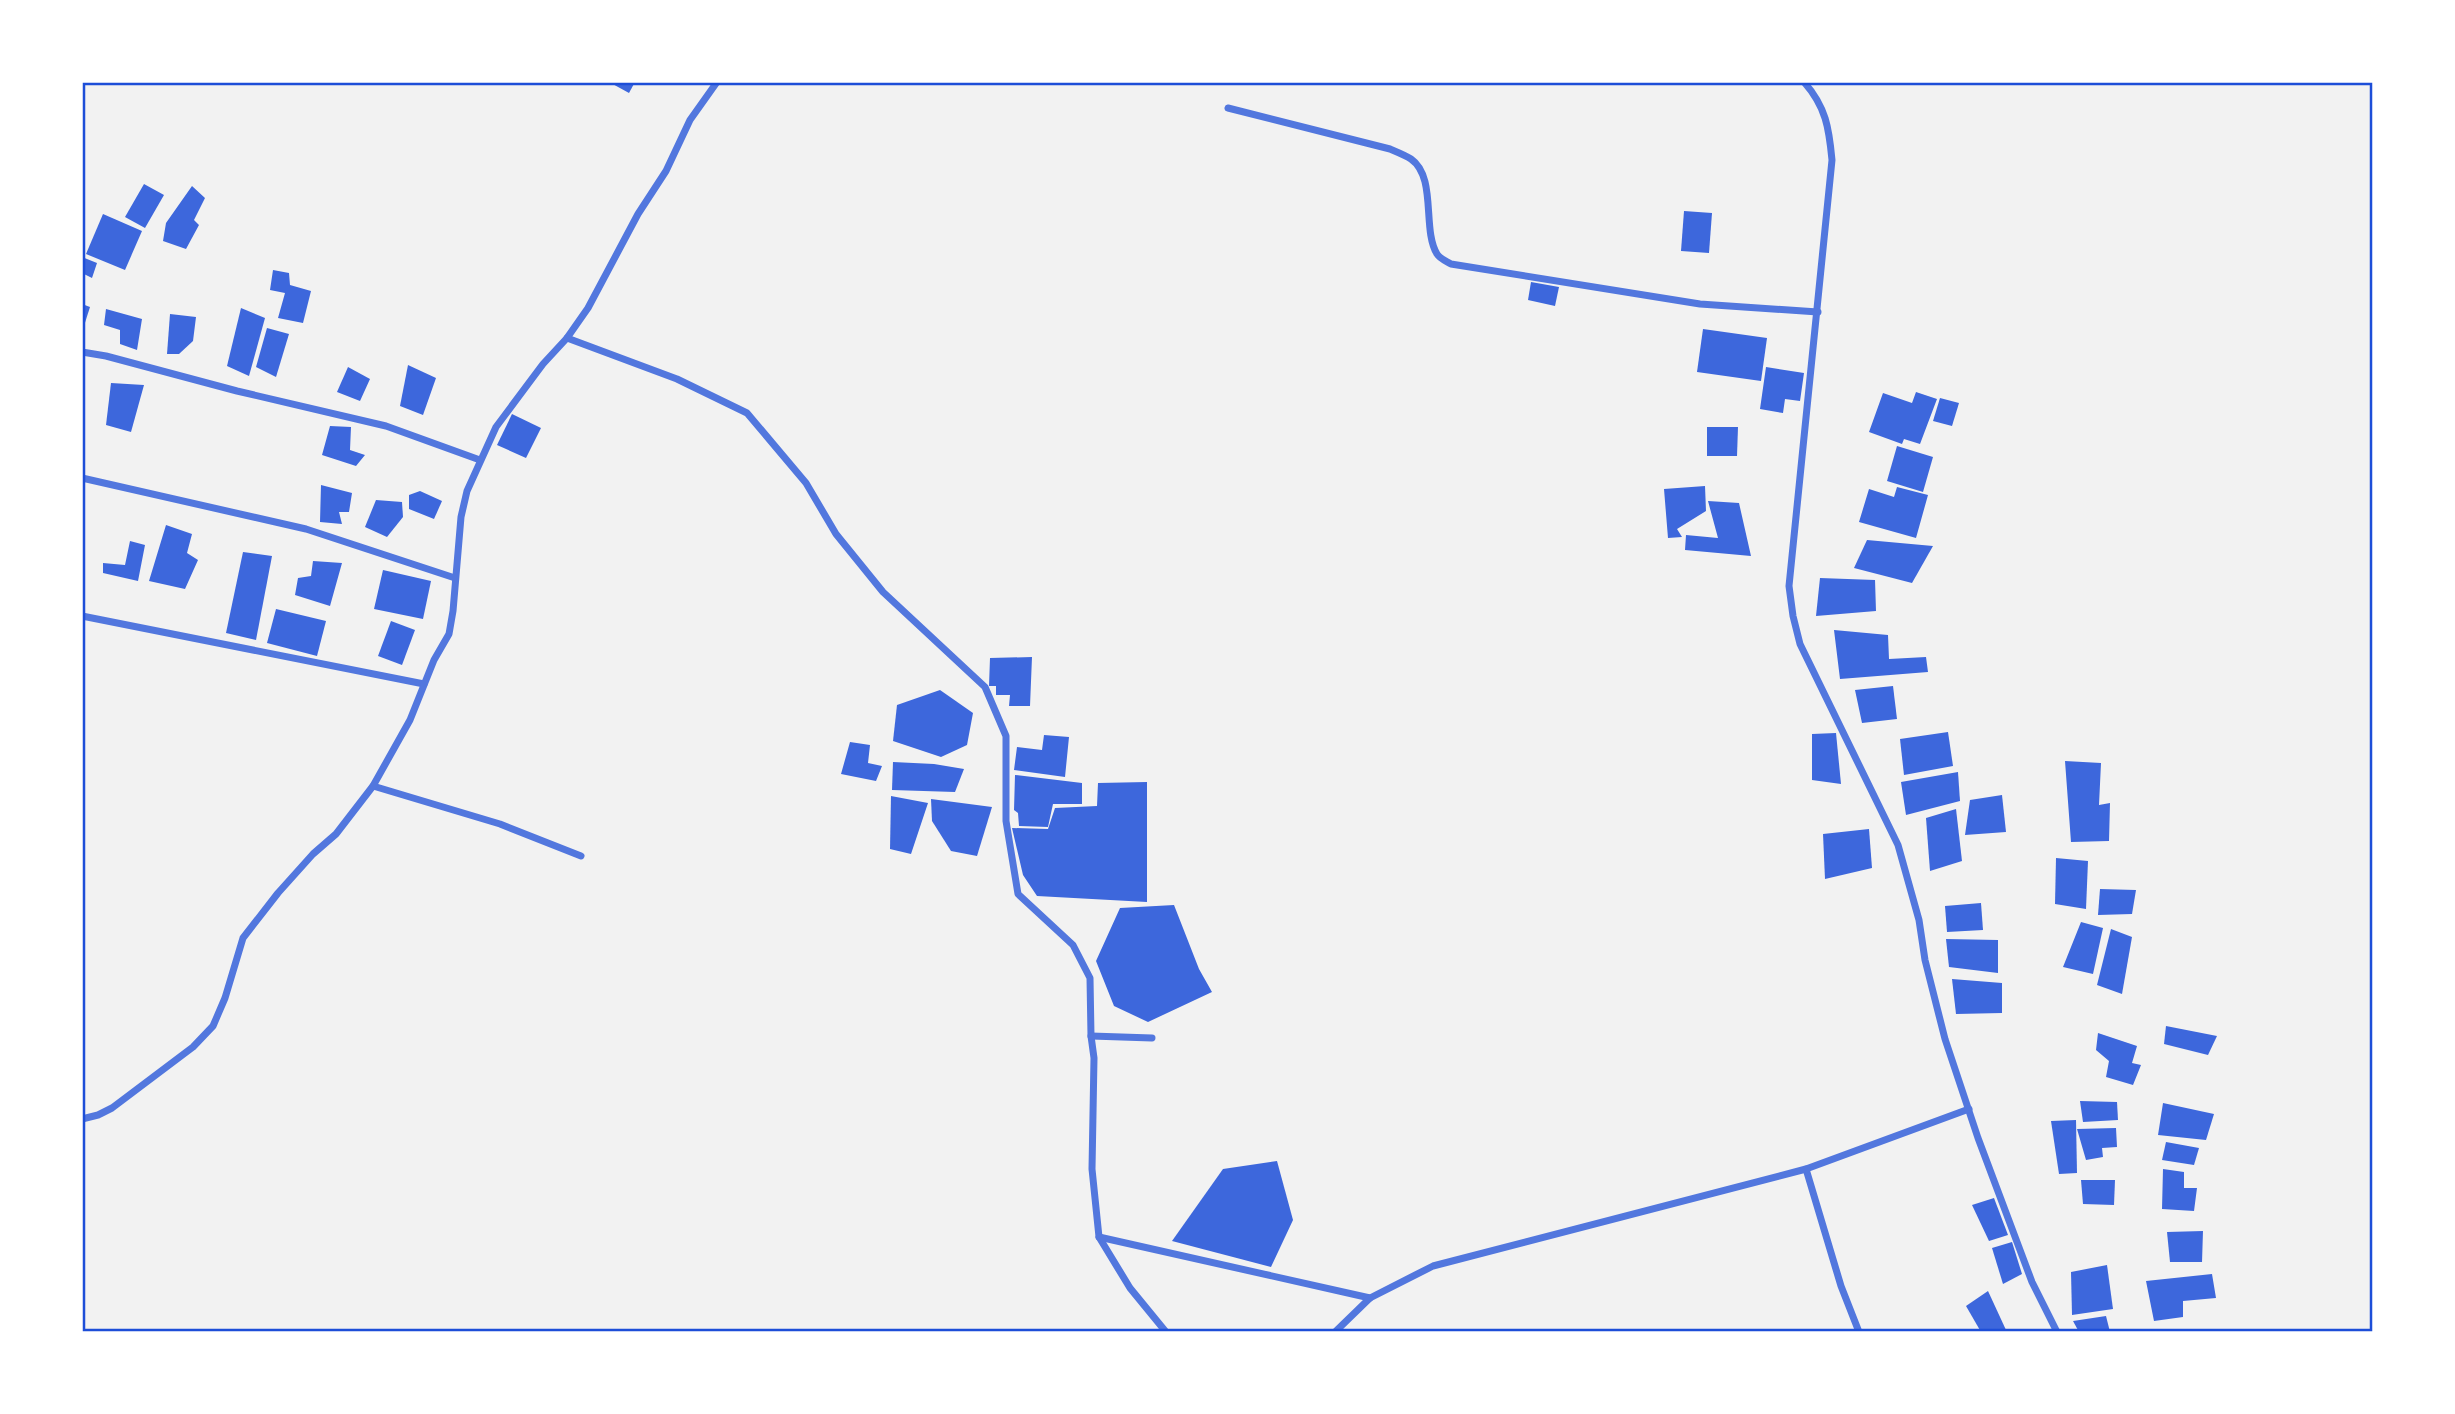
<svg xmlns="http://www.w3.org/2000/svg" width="2455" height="1414" font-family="'Varela Round',sans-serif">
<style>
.building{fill:#3d67dc}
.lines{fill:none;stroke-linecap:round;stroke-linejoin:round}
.minor{stroke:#5277de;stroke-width:7}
.neatline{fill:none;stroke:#1d4ed8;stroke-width:2.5}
</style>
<rect width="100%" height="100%" fill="#f2f2f2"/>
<g class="building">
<polygon points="609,82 635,82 629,93"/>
<polygon points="144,184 164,195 145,228 125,217"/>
<polygon points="192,186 205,198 194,220 199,225 186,249 163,241 166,223"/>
<polygon points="1684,211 1712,213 1709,253 1681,251"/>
<polygon points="103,214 142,231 125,270 86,254"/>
<polygon points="82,257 97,263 92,278 82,273"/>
<polygon points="273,270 289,273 290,285 311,291 303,323 278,318 285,293 270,290"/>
<polygon points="1531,282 1559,287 1555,306 1528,300"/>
<polygon points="82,304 90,307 83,329 82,329"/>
<polygon points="241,308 265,318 249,376 227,366"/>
<polygon points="106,309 142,319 137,350 120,344 120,330 104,325"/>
<polygon points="170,314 196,317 193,341 179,354 167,354"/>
<polygon points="267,328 289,334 276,377 256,367"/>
<polygon points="1703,329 1767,338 1761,381 1697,372"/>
<polygon points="408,365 436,378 423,415 400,406"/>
<polygon points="348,367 370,379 360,401 337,392"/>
<polygon points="1766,367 1804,373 1800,401 1785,399 1783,413 1760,409"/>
<polygon points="111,383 144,385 131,432 106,425"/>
<polygon points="1916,392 1937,399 1920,444 1904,439 1902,444 1869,432 1883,393 1912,403"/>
<polygon points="1940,398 1959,403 1952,426 1933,421"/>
<polygon points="512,414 541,428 526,458 497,445"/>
<polygon points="330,426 351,427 350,450 365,455 356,466 322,455"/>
<polygon points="1707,427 1738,427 1737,456 1707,456"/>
<polygon points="1897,446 1933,457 1923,492 1887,481"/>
<polygon points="321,485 352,493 349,512 339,512 342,524 320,522"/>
<polygon points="1705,486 1706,511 1677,529 1682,537 1668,538 1664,489"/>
<polygon points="1897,487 1928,495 1916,538 1859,522 1869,489 1894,497"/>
<polygon points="420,491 442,501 434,519 409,509 409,495"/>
<polygon points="376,500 402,502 403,517 387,537 365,527"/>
<polygon points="1708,501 1739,503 1751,556 1685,550 1686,535 1718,538"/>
<polygon points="166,525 192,534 187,553 198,560 185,589 149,581"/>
<polygon points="1867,540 1933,546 1912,583 1854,568"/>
<polygon points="130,541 145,545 138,581 103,573 103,563 125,565"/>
<polygon points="243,552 272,556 256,640 226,633"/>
<polygon points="313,561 342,563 330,606 295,595 298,578 311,576"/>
<polygon points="383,570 431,581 423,619 374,609"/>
<polygon points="1820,578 1875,580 1876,611 1816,616"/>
<polygon points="276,609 326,621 317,656 267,643"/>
<polygon points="391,621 415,630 402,665 378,656"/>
<polygon points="1834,630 1888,635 1889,659 1926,657 1928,672 1840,679"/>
<polygon points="1032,657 1030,706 1009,706 1010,695 996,695 996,686 989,686 990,658"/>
<polygon points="1893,686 1897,719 1862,723 1855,690"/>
<polygon points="940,690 973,713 967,745 941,757 893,741 897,705"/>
<polygon points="1948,732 1953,766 1904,775 1900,739"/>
<polygon points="1836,733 1841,784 1812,780 1812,734"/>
<polygon points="1044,735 1069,737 1065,777 1014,770 1017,747 1042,750"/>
<polygon points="850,742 870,745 868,763 882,766 876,781 841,774"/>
<polygon points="2065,761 2101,763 2099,805 2110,803 2109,841 2071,842"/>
<polygon points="893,762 934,764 964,769 955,792 892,790"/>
<polygon points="1958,772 1960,801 1906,815 1901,782"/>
<polygon points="1015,775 1082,783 1082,804 1053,804 1048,827 1019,826 1018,813 1014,810"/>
<polygon points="1147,782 1147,902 1037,896 1023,875 1012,828 1048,829 1055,808 1097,806 1098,783"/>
<polygon points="2002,795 2006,832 1965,835 1970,800"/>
<polygon points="891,796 928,803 911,854 890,849"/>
<polygon points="931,799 992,807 977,856 951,851 932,821"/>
<polygon points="1956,809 1962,861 1930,871 1926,818"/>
<polygon points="1869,829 1872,868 1825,879 1823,834"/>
<polygon points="2056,858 2088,861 2086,909 2055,904"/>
<polygon points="2100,889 2136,890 2132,914 2098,915"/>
<polygon points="1981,903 1983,930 1947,932 1945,906"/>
<polygon points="1174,905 1199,969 1212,992 1148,1022 1114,1006 1096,961 1120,908"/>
<polygon points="2081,922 2103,928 2093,974 2063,967"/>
<polygon points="2111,929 2132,937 2122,994 2097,985"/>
<polygon points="1946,939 1998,940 1998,973 1949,967"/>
<polygon points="1952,979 2002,983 2002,1013 1956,1014"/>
<polygon points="2166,1026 2217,1036 2208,1055 2164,1044"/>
<polygon points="2098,1033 2137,1046 2132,1063 2141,1065 2133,1085 2106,1077 2109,1061 2096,1050"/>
<polygon points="2080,1101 2117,1102 2118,1120 2083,1122"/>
<polygon points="2163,1103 2214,1114 2206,1140 2158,1135"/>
<polygon points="2076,1120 2077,1173 2059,1174 2051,1121"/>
<polygon points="2116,1128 2117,1147 2102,1148 2103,1157 2086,1160 2077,1129"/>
<polygon points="2166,1142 2199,1148 2194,1165 2162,1160"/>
<polygon points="1277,1161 1293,1220 1271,1267 1172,1241 1223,1169"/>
<polygon points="2163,1169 2184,1172 2184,1188 2197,1188 2194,1211 2162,1209"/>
<polygon points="2081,1180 2115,1180 2114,1205 2083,1204"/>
<polygon points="1994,1198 2008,1235 1989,1241 1972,1205"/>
<polygon points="2203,1231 2202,1262 2170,1262 2167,1232"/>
<polygon points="2012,1242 2022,1274 2003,1284 1992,1248"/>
<polygon points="2107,1265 2113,1309 2072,1315 2071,1272"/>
<polygon points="2212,1274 2216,1298 2183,1301 2183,1317 2154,1321 2146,1281"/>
<polygon points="1988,1291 2006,1330 2001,1332 1981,1332 1966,1306"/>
<polygon points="2106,1316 2110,1332 2079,1332 2073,1321"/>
</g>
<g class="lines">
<g class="minor">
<path d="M 1804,82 C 1826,107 1829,128 1832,160 L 1789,586 L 1793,616 L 1800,644 L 1898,845 L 1919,920 L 1925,960 L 1945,1039 L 1978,1138 L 2032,1282 L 2057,1332"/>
<path d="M 1228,108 L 1390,149 C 1397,152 1405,155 1411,159 C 1437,177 1422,230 1437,254 C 1440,259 1446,261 1451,264 L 1700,304 L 1818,312"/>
<polyline points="567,338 677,379 747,413 806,483 836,534 883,592 985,687 1006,736 1006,821 1018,894 1073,945 1090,978 1091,1036 1094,1058 1092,1169 1099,1237 1130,1288 1166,1332"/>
<polyline points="82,352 106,356 237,391 386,426 480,460"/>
<polyline points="82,478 306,529 455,578"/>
<polyline points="82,616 424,684"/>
<polyline points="373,786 500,824 581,856"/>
<polyline points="1091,1036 1152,1038"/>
<polyline points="82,1119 98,1115 112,1108 193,1047 213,1026 225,998 243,938 278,893 313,854 336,834 373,786 410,720 434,660 449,634 453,611 461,517 467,491 496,427 543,364 567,338 588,308 638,214 666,171 690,120 717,82"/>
<polyline points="1806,1169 1841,1286 1859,1332"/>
<polyline points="1099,1237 1370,1298"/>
<polyline points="1335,1332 1370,1298 1433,1266 1806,1169 1969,1109"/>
</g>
</g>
<rect width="2455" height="1414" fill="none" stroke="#ffffff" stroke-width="168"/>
<rect x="84" y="84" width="2287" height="1246" class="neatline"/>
</svg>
